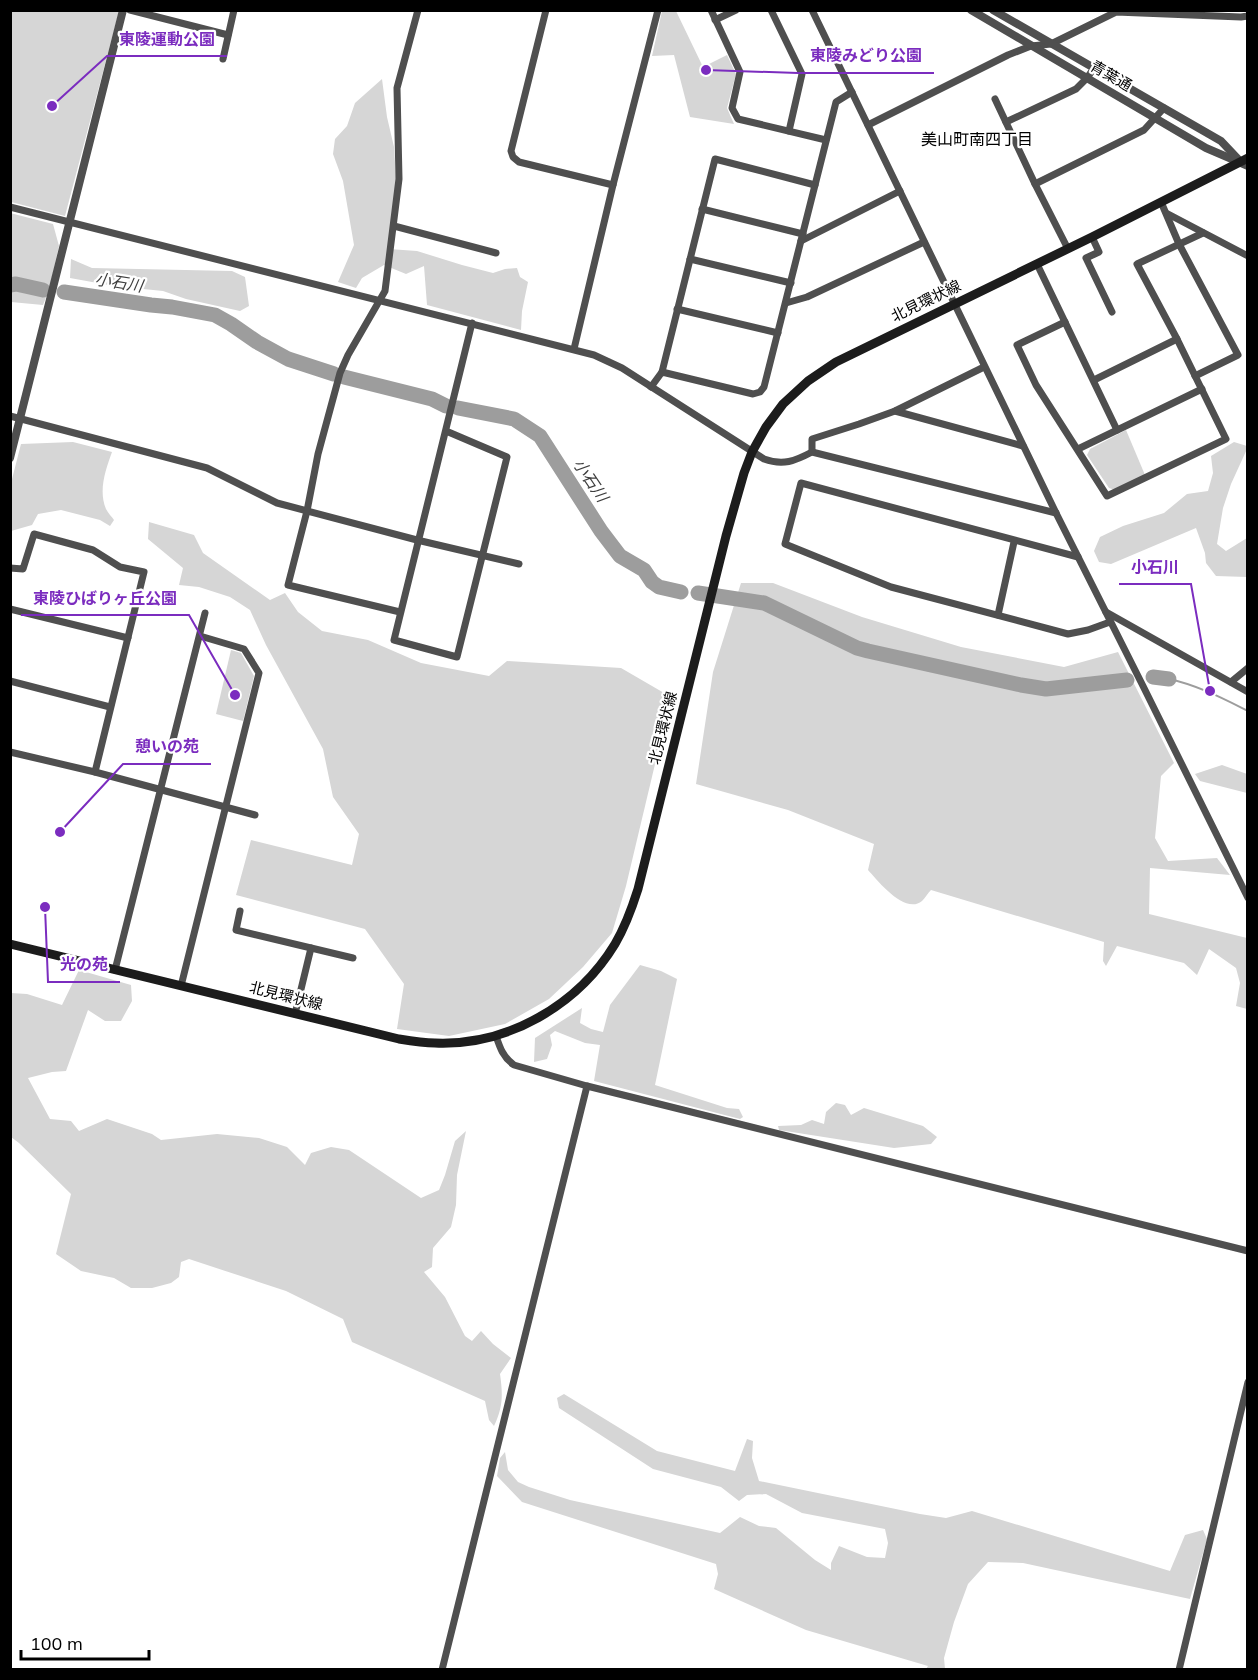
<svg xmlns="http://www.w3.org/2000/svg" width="1258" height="1680" font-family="Mulish,'Noto Sans JP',sans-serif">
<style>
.green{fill:#d6d6d6}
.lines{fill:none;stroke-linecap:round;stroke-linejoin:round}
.stream{stroke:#9d9d9d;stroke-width:2}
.river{stroke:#9d9d9d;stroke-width:15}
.minor{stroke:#4f4f4f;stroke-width:7}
.tertiary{stroke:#4f4f4f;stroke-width:8}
.secondary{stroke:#1c1c1c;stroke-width:9}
.labels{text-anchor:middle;stroke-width:4.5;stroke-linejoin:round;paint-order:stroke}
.street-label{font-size:15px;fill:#000;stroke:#fff}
.neighbourhood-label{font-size:16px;fill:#000;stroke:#fff}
.water-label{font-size:16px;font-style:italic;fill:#3e3e3e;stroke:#fff}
.leader{fill:none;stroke:#7b2cbf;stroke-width:2}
.callout-dot{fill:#7b2cbf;stroke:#fff;stroke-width:2}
.callout-label{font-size:16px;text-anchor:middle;font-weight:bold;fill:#7b2cbf;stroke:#fff;stroke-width:4.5;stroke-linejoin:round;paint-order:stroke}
</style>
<rect width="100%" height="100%" fill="#fff"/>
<g class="green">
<polygon points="10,11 119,11 65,216 11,202"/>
<polygon points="662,11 676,11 703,67 727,55 736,74 727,108 734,124 690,117 674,55 652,56"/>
<polygon points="382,79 387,117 394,147 396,178 389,249 417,251 462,265 493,273 505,269 517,268 520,277 528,282 522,311 521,330 427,305 424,266 406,274 384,265 362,278 356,288 338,282 354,245 343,181 333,154 335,139 347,126 355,103"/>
<polygon points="10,213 53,224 59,246 49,290 43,305 11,302"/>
<polygon points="71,259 92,268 232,271 245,277 249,306 240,311 186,299 163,291 114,286 70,278"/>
<polygon points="1126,430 1145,475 1115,490 1109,488 1087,455 1090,449"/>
<path d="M 73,442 L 112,452 C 106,469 98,490 106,509 C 108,513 112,517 114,520 L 110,526 L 100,520 L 61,510 L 38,514 L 32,525 L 11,531 L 11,483 L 21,444 Z"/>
<polygon points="1234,442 1247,446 1247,449 1231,484 1223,508 1217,544 1226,551 1247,538 1247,577 1216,576 1206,563 1205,553 1196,528 1111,564 1099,562 1094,551 1100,537 1123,526 1164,513 1187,494 1208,491 1213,473 1211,456"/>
<polygon points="149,522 194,535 203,553 270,600 285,593 298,612 322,631 368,640 421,663 489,676 507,661 621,668 671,697 626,886 612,933 583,967 549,999 505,1024 449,1036 397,1029 404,984 365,929 236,895 251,840 352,865 359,834 333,797 323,749 266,645 250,610 230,597 199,587 179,585 183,568 148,539"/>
<path d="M 741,583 L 773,583 L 862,617 L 961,647 L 1064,667 L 1118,652 L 1174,763 L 1161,776 L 1155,838 L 1168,861 L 1217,858 L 1230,875 L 1150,868 L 1149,914 L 1247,938 L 1247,1009 L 1236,1006 L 1240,983 L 1236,968 L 1209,949 L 1197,975 L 1184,963 L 1117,946 L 1106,966 L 1103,961 L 1104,942 L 931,890 C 928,893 925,898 922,901 C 905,915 878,881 868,870 L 874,844 L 788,810 L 696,784 L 713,672 Z"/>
<polygon points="231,650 241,653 254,676 243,721 216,714"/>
<polygon points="1222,765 1247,774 1247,793 1200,781 1195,774"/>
<polygon points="640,965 661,971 677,979 655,1085 727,1108 739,1109 743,1117 740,1119 594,1081 600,1045 585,1043 555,1031 550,1035 552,1045 547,1059 534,1062 535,1038 582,1008 580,1023 591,1029 603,1032 610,1005"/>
<path d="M 79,970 L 131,985 L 132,1001 L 121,1021 L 105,1021 L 88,1010 L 66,1071 L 52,1072 L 28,1078 L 50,1119 L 71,1121 L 79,1131 L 107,1119 L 152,1134 L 161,1140 L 217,1134 L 259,1138 L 287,1147 L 305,1165 L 311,1153 L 331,1147 L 349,1150 L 421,1198 L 439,1190 L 445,1175 L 455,1141 L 466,1131 L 457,1175 L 456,1205 L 451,1227 L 433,1248 L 432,1267 L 424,1272 L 445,1297 L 465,1336 L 472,1341 L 481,1331 L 493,1344 L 511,1358 L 500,1374 C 503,1395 503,1407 494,1426 L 489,1420 L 485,1401 L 352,1342 L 343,1319 L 286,1291 L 189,1259 L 181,1262 L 179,1277 L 171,1283 L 152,1288 L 131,1288 L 114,1278 L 81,1271 L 56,1254 L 71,1194 L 19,1143 L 11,1137 L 11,993 L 27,994 L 62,1005 Z"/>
<polygon points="836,1103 845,1105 851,1115 864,1108 923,1126 937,1137 931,1144 894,1148 779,1130 778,1126 801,1125 812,1120 824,1124 826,1112"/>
<polygon points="564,1394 657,1451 735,1471 747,1439 753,1441 752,1458 759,1481 920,1514 946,1518 972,1511 1170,1571 1185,1535 1203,1530 1207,1539 1190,1599 1023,1563 988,1562 968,1584 954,1622 944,1658 945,1669 926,1669 928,1666 806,1630 714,1589 718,1574 716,1564 522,1502 497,1476 500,1458 505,1452 508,1470 518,1482 529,1487 570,1500 720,1533 740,1517 759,1526 776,1528 815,1560 831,1570 831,1563 839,1546 867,1557 885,1558 888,1543 885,1529 802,1513 766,1494 747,1495 739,1501 721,1487 653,1469 559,1408 557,1398"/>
</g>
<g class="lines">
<path class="stream" d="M 1169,679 C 1197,685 1222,698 1248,711"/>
<g class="river">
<polyline points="10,285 16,284 43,290"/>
<polyline points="64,292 151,305 172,307 215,315 231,324 257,342 288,359 334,374"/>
<polyline points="344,377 432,399 446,406"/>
<polyline points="458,408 514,419 540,436 601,531 620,556 644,570 652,582 659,587 681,592"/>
<polyline points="698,593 764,603 857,648 868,651 1021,685 1046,689 1127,680"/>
<polyline points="1153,677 1169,679"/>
</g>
<g class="minor">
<polyline points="130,10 228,35"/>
<polyline points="546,10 511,151 513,157 519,162 613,185"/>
<polyline points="711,10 740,72 732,108 738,119 826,140"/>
<polyline points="771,10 802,74 789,131"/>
<polyline points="812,10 1056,513 1143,686 1248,898"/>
<polyline points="715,20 736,10"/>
<polyline points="223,59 234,10"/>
<polyline points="995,99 1035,184 1068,249"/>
<polyline points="1006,122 1076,89 1087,78 1094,68"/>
<polyline points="868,125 1008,55 1031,46 1051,44 1116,12 1241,17 1248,16"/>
<polyline points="1035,184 1144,130 1164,108"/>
<polyline points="1161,202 1179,244 1238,355 1195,376"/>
<path d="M 10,207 L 594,355 L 622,368 L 764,459 C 783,466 795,461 812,452 L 1056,513"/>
<polyline points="702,209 803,234"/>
<polyline points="1168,214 1248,256"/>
<polyline points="394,226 496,253"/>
<polyline points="1092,237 1099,252 1086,258 1112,312"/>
<polyline points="801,241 900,191"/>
<polyline points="690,259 791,283"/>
<polyline points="1037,264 1117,430"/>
<polyline points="786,303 807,297 924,242"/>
<polyline points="677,309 778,333"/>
<polyline points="1065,322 1017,345 1036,385 1107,496 1226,439 1177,339 1137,264 1203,233"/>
<polyline points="574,349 613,185 658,10"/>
<polyline points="662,372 715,159 815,185"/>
<polyline points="1094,380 1177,339"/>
<polyline points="651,387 662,372 753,394 760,392 764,387 836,102 852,92"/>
<polyline points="895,411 1023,446"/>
<polyline points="10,416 207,468 277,503 417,540 519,564"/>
<polyline points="446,431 507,457 457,657 394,640 472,323"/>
<polyline points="1078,449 1202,389"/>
<polyline points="812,452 812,439 859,424 895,411 984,367"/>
<polyline points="1078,557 801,483 785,544 891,587 1068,634 1088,630 1110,622"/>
<polyline points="10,568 23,569 34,534 93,550 120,567 144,572 95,772"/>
<polyline points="10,609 128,638"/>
<polyline points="400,612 288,585 307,511 318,454 340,373 348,355 385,291 399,179 397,88 418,10"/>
<polyline points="1106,612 1248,692"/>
<polyline points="998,615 1014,542"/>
<polyline points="10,681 110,707"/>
<polyline points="1231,682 1248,668"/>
<polyline points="10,752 95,772 255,815"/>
<polyline points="240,911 236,930 353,958"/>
<polyline points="115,970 205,613"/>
<polyline points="181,986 259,673 244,649 200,636"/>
<polyline points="295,1014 311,948"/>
<path d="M 496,1036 C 500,1048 503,1057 514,1065 L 587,1086 L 1248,1251"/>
<polyline points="442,1670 587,1086"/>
<polyline points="1179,1670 1248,1382"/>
</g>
<g class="tertiary">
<polyline points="971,10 1206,148 1248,166"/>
<polyline points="993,10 1221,141 1238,159"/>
<polyline points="10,458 123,10"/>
</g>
<path class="secondary" d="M 10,944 L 399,1039 C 411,1041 423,1043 435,1043 C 508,1046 578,1005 615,944 C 625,927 632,908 638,889 L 726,536 L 744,473 L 752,452 L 766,427 L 783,404 L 808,381 L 836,362 L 1092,237 L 1248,158"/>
</g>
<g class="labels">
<g class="street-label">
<text transform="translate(1111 76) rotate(30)" y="5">青葉通</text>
<text transform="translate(926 301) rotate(-26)" y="5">北見環状線</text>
<text transform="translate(663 728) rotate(-76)" y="5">北見環状線</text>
<text transform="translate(286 996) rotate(14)" y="5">北見環状線</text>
</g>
<g class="neighbourhood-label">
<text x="977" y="145">美山町南四丁目</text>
</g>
<g class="water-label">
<text transform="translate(119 282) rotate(9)" y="6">小石川</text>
<text transform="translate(591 480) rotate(56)" y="6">小石川</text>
</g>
</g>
<path class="leader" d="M52 106L107 56H227M706 70L798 73H934M1210 691L1191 584H1119M235 695L189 615H21M60 832L123 764H211M45 907L48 982H120"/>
<g class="callout-dot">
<circle cx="52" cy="106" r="6"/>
<circle cx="706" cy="70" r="6"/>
<circle cx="1210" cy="691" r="6"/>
<circle cx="235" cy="695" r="6"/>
<circle cx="60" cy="832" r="6"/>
<circle cx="45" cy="907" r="6"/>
</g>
<g class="callout-label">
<text x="167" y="45">東陵運動公園</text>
<text x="866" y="61">東陵みどり公園</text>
<text x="1155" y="573">小石川</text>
<text x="105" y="604">東陵ひばりヶ丘公園</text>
<text x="167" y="752">憩いの苑</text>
<text x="84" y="970">光の苑</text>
</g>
<rect width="1258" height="1680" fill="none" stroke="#000000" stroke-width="24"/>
<path d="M21 1650v9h128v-9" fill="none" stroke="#000000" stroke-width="3"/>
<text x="30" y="1650" font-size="18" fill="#000000" stroke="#ffffff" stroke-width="4.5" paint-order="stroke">100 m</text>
</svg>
